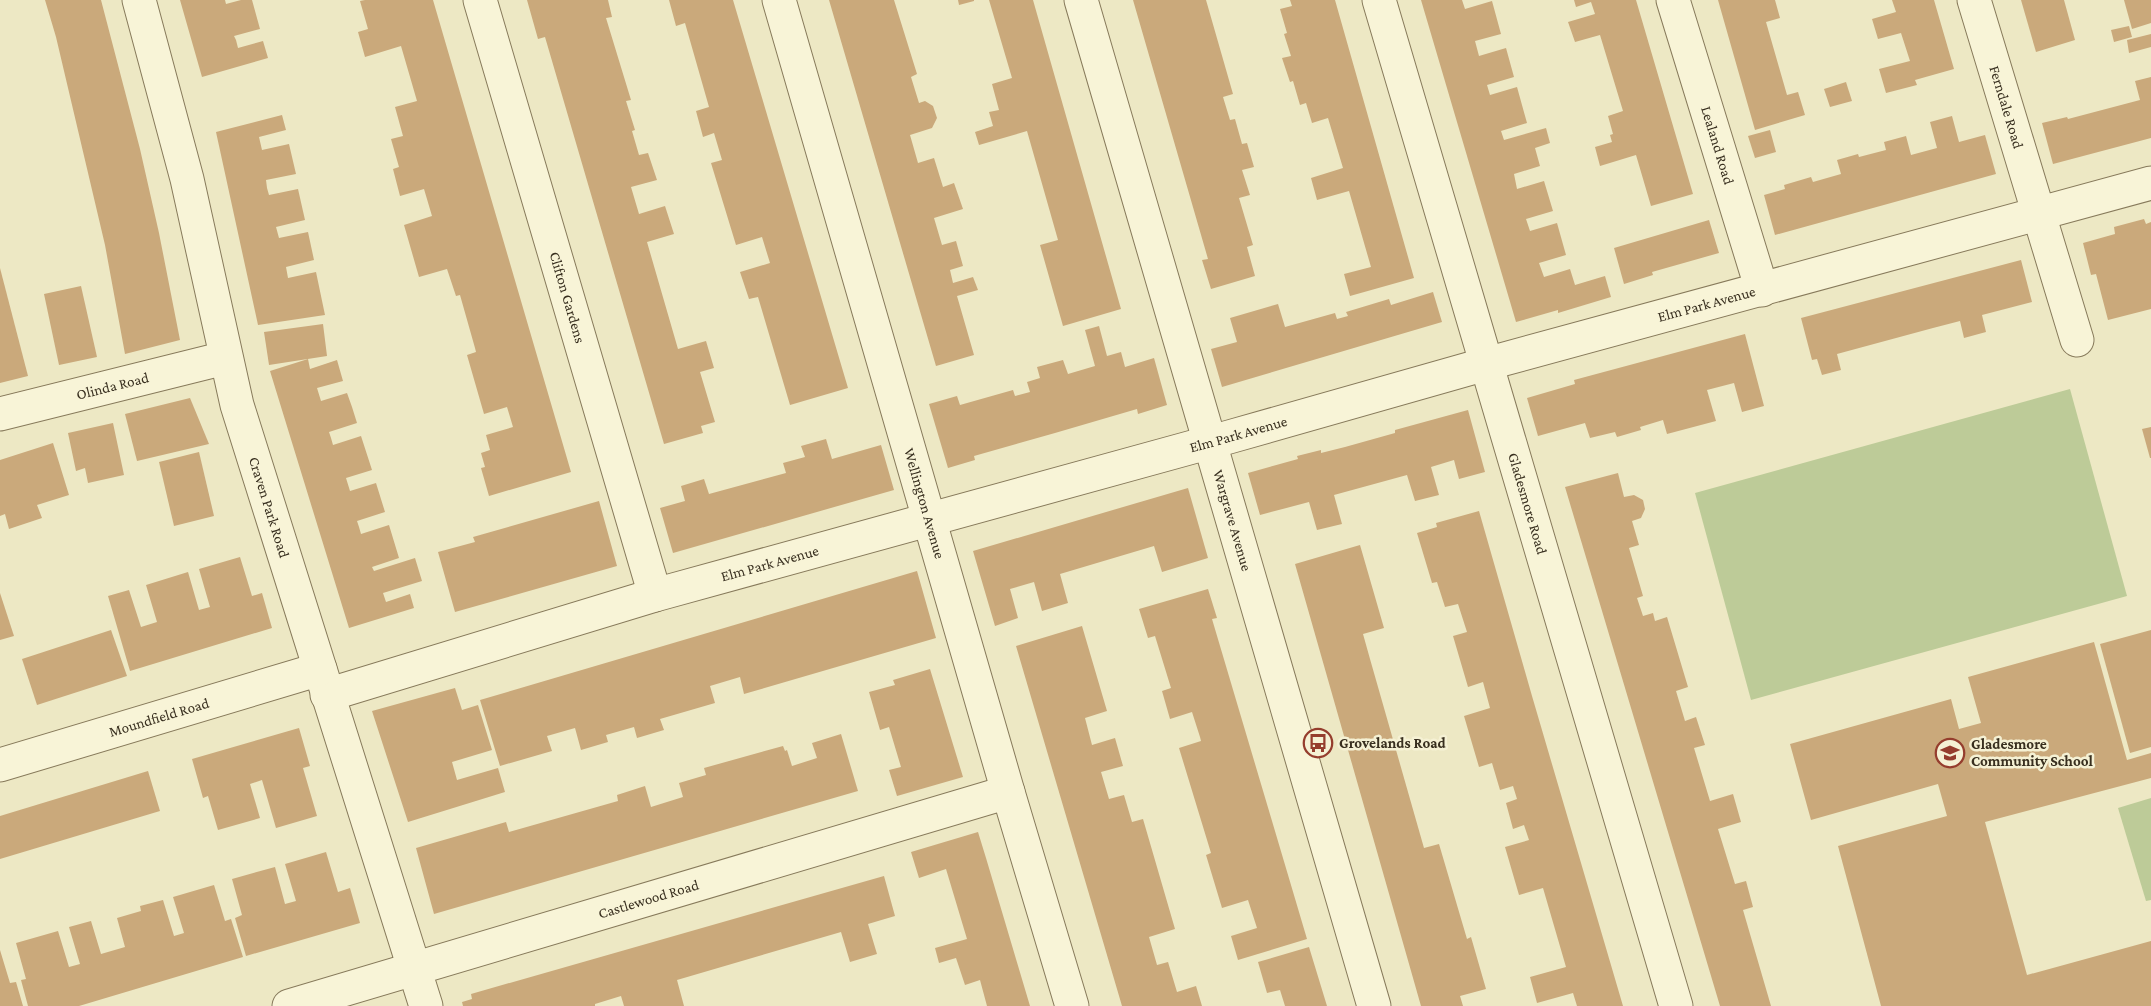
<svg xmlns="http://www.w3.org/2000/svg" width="2151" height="1006" font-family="'Crimson Pro',serif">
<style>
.green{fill:#bdcb98}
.building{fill:#caa97b}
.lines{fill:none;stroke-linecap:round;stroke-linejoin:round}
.minor-casing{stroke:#877a5b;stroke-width:35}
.minor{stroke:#f8f4d7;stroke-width:33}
.labels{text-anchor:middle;stroke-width:5;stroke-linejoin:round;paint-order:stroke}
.street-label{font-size:15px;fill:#382f1f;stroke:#f5f1d4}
.poi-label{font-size:15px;font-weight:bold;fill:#382f1f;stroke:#f5f1d4;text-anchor:start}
</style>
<rect width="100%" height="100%" fill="#ede8c4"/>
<g class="green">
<polygon points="2070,389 2127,596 1751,700 1695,493"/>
<polygon points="2151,798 2151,900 2146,901 2118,808"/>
</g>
<g class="building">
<polygon points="45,0 101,0 140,149 159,233 180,340 125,354 105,245 56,37"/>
<polygon points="180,0 225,0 226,4 241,0 252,0 260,29 234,36 236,40 238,48 263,41 268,58 202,77"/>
<polygon points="365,0 433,0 571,472 489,496 481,468 485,467 481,453 490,450 486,435 513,427 507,407 484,414 467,355 476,352 475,348 460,295 456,296 447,269 419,277 404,225 432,216 424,189 400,196 393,169 399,167 391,139 403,136 395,107 417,101 401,46 365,57 358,32 368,29 360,1"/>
<polygon points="527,0 608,0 612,17 606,18 631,100 626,101 635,130 632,131 639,155 648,153 657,180 631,187 639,214 665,206 674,234 647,242 678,349 706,341 714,368 700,372 715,422 701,426 703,433 664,444 545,37 538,39"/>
<polygon points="669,0 733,0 848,388 790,405 758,297 749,299 740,272 770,263 762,237 736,245 711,163 722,160 714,133 703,137 696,111 709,107 685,23 676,26"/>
<polygon points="829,0 894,0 917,74 911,77 919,103 925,101 933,106 937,118 932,128 910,135 918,163 934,158 943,187 954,183 963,209 934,218 942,245 956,241 963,266 950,270 953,283 973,277 978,290 957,296 974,355 936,366"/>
<polygon points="958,0 974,0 974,1 959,5"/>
<polygon points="989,0 1033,0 1121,309 1063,326 1040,245 1058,240 1027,131 979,145 975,132 993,126 989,112 999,110 992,84 1012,78"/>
<polygon points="1133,0 1206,0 1233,94 1223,97 1230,120 1235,119 1242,144 1247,143 1254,167 1242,170 1250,195 1239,198 1253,245 1247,247 1255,276 1211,289 1202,260 1208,259"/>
<polygon points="1290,0 1335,0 1414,278 1350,296 1344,274 1371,267 1349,191 1317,200 1311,178 1343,168 1328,118 1312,123 1306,103 1300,105 1293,81 1290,82 1282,58 1291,56 1284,34 1287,33 1280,9 1292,6"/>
<polygon points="1421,0 1462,0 1465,9 1492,1 1501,34 1475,41 1479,56 1506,48 1514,77 1487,85 1490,95 1517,87 1527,123 1501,131 1504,140 1546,128 1550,143 1535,148 1540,166 1514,174 1517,189 1544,181 1553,211 1526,219 1530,231 1557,223 1566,255 1539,263 1544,277 1570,269 1575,285 1605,276 1611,297 1558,313 1558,310 1516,322"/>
<polygon points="1574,0 1636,0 1693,194 1651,206 1636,155 1600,166 1595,147 1612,142 1610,135 1613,134 1608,116 1623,111 1600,35 1575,42 1568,22 1595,14 1591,2 1576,7"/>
<polygon points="1718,0 1775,0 1780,18 1766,22 1787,95 1798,92 1805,115 1755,130"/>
<polygon points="1892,0 1934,0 1954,69 1915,80 1917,85 1886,93 1879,69 1910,61 1901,33 1878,39 1872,19 1896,12"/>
<polygon points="2021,0 2064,0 2075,40 2036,52"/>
<polygon points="2124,0 2151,0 2151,23 2132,29"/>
<polygon points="2129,26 2132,37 2114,42 2111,30"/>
<polygon points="2151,34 2151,47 2129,53 2127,40"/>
<polygon points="2151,77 2151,138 2053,164 2042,123 2067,117 2068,119 2140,100 2135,81"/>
<polygon points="1846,82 1852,101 1830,107 1824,89"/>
<polygon points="282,115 286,130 259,137 262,150 289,144 296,174 266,180 267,188 269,195 298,189 305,220 276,227 279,238 308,232 314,260 286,267 288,278 316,272 325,315 258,325 216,132"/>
<polygon points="1952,116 1959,142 1985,135 1996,174 1775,235 1764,195 1785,189 1784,185 1811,177 1813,182 1841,174 1837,160 1858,154 1859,157 1886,150 1884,142 1906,136 1911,155 1937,148 1930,122"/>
<polygon points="1770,130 1776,152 1755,158 1748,136"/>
<polygon points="2144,219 2146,224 2151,222 2151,309 2108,320 2096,274 2091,275 2083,243 2115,234 2114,227"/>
<polygon points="1709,220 1719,253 1652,272 1653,275 1624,284 1614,248"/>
<polygon points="2021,260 2032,302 1982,315 1986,332 1964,338 1960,321 1933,328 1837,354 1841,370 1822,375 1817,359 1812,360 1801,318"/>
<polygon points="0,268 28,376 0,383"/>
<polygon points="81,286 97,357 59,365 44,294"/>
<polygon points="1433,292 1442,322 1222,387 1211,349 1237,342 1230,318 1278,304 1285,327 1335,313 1337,319 1348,316 1346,312 1389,299 1391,305"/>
<polygon points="323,324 327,356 269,365 264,332"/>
<polygon points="1099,326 1107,356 1121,352 1125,367 1154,358 1167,405 1138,414 1137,409 1055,433 974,456 975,460 948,468 929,404 957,396 960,405 1013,390 1015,396 1030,392 1027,382 1040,378 1037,367 1063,360 1068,374 1095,366 1085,330"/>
<polygon points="1745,334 1764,406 1742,412 1734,383 1707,390 1716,421 1667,434 1663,420 1640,427 1641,430 1617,437 1615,432 1590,438 1585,423 1538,436 1527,398 1575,384 1574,380"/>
<polygon points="308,359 310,369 337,360 343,381 317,388 321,401 347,393 352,407 357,423 329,432 331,438 333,445 361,436 372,470 346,478 350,491 376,483 385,512 357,521 359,527 361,534 389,525 399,558 372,567 374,571 415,558 422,581 383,593 386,602 410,594 414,608 349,628 270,371"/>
<polygon points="190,398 209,444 137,461 125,414"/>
<polygon points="1468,410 1485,472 1459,479 1454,460 1431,467 1439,495 1415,501 1407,475 1334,495 1342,524 1317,530 1309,502 1260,515 1248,473 1298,459 1297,456 1321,450 1321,453 1345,447 1395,433 1395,430"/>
<polygon points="113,423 124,475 88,483 85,468 76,471 68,433"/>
<polygon points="2151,427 2151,458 2150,458 2142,429"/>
<polygon points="826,439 832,459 881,445 894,490 673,553 660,508 685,501 681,486 704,479 709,494 786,473 783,463 805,457 801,446"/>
<polygon points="53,443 69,495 37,505 42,518 9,529 5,514 0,516 0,460"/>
<polygon points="199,452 214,516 174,526 159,462"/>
<polygon points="1618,473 1624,497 1634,495 1643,500 1645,509 1641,518 1632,521 1639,545 1629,548 1643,596 1637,598 1643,616 1653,613 1655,621 1667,617 1688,687 1676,691 1685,721 1696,717 1705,745 1694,748 1710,801 1733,794 1741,822 1718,829 1735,884 1746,881 1753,907 1743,910 1771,1006 1720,1006 1565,487"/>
<polygon points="1188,488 1208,558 1162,572 1154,546 1060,574 1068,603 1042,611 1034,582 1010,589 1018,618 995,626 973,551"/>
<polygon points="599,501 617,566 455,612 438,552 475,542 473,537"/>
<polygon points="1479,511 1532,696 1623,1006 1577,1006 1573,993 1537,1003 1530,977 1566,967 1543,888 1519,895 1505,847 1529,840 1524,825 1513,829 1506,803 1517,799 1513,786 1500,790 1492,763 1479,767 1464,716 1490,708 1483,682 1468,687 1453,636 1467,632 1458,604 1445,607 1437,582 1432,583 1417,533 1437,527 1436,523"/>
<polygon points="1360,545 1384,628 1363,634 1370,659 1424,848 1439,844 1467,939 1471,937 1486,989 1460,996 1463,1006 1421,1006 1295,564"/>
<polygon points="240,557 252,596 262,593 272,628 130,671 108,596 129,590 141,627 157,622 146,585 188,572 199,610 210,607 199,569"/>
<polygon points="917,571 936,638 744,694 740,677 710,686 715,703 660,719 664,730 637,738 634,727 606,735 608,742 581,750 575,728 547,736 552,751 500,766 480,700"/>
<polygon points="1208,589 1217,618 1212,619 1307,939 1238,960 1231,936 1257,928 1248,900 1222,908 1206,855 1211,853 1179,748 1201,741 1200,737 1192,712 1170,719 1162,691 1171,688 1155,636 1148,638 1139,609"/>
<polygon points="0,593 14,636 0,640"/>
<polygon points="1082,626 1107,711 1085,718 1092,745 1115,738 1123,766 1101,772 1109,799 1124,795 1132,822 1143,819 1175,929 1149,937 1157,965 1168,962 1177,992 1196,986 1202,1006 1122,1006 1016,646"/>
<polygon points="111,630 127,676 37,705 22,659"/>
<polygon points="2151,630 2151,747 2130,753 2100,644"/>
<polygon points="2094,642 2127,760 2151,753 2151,778 1985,822 2027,975 2151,941 2151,1006 1881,1006 1838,846 1947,816 1938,784 1811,820 1790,744 1951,699 1959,729 1981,723 1968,677"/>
<polygon points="930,669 963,777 897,796 889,770 901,767 889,727 880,730 869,692 895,685 893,680"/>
<polygon points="455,688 462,710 478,705 492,750 452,762 457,780 498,768 505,792 408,822 372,711"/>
<polygon points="299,728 310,766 303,768 317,816 276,828 262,780 250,784 260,818 218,830 208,796 203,798 192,759"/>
<polygon points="841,734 858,791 434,914 416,848 506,822 509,832 618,801 617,795 645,786 651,807 683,797 679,783 706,775 704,768 783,746 785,751 787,750 792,766 817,758 812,743"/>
<polygon points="148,771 160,811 0,859 0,816"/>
<polygon points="978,832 986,858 1030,1006 987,1006 980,980 965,985 956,958 939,963 935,948 967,939 946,869 919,878 911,852"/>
<polygon points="326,852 338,892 350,888 360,923 246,956 235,918 242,915 232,879 275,867 285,904 296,901 285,864"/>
<polygon points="884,876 895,916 868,924 877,954 850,962 841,932 677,980 684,1006 624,1006 621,996 595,1004 595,1006 463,1006 462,1002 472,999 471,994"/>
<polygon points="214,885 225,921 231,919 243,957 79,1006 28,1006 21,980 26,979 16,943 58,931 69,967 80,964 69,927 91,921 101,954 125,947 117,918 141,911 140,906 163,900 174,936 184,933 173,897"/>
<polygon points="1309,947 1327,1006 1285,1006 1280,990 1267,993 1258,962"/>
<polygon points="0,950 10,983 16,982 23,1006 0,1006"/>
</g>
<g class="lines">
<g class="minor-casing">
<g id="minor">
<path id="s1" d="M 139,0 L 187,179 L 237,405 L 426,1006"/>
<path id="s2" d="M 480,0 L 655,595"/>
<path id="s3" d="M 779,0 L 1008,792 L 1072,1006"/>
<path id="s4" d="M 1081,0 L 1374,1006"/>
<path id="s5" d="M 1379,0 L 1676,1006"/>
<path id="s6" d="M 1673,0 L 1762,290"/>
<path id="s7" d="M 1974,0 L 2077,340"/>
<path id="s8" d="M 0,414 L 225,358"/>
<path id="s9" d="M 327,695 L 655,595 L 1229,437 L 1486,364 L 2151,183"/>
<path id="s10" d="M 0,765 L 320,669"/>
<path id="s11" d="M 289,1006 L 1008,792"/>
</g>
</g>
<use href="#minor" class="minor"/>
</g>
<defs>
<g id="bus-ring" transform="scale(1.5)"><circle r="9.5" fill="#f5f1d4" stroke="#953d2d" stroke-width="1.5"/><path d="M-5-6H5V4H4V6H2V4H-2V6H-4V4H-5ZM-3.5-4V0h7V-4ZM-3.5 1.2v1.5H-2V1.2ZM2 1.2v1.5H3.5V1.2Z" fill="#953d2d"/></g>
<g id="school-ring" transform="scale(1.5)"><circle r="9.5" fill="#f5f1d4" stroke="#953d2d" stroke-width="1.5"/><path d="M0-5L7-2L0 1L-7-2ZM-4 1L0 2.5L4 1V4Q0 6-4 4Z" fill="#953d2d"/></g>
</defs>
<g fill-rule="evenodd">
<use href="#bus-ring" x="1318" y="743"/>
<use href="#school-ring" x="1950" y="753"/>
</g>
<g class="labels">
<g class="street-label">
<text dy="5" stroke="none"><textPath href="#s7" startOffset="112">Ferndale Road</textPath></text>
<text dy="5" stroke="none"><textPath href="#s6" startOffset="152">Lealand Road</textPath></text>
<text dy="5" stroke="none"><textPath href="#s2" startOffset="310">Clifton Gardens</textPath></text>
<text dy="5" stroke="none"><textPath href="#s9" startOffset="1434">Elm Park Avenue</textPath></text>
<text dy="5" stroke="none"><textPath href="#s8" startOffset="116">Olinda Road</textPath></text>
<text dy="5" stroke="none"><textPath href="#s9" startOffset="948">Elm Park Avenue</textPath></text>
<text dy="5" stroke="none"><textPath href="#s3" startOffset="524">Wellington Avenue</textPath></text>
<text dy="5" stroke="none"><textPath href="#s5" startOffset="525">Gladesmore Road</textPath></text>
<text dy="5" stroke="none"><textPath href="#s1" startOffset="524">Craven Park Road</textPath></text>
<text dy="5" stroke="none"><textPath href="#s4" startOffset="542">Wargrave Avenue</textPath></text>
<text dy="5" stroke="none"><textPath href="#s9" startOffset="462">Elm Park Avenue</textPath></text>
<text dy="5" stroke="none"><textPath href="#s10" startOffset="166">Moundfield Road</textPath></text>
<text dy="5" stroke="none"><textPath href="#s11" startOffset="375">Castlewood Road</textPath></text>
</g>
<g class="poi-label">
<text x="1339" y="748">Grovelands Road</text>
<text x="1971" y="749">Gladesmore<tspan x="1971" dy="17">Community School</tspan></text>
</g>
</g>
</svg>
